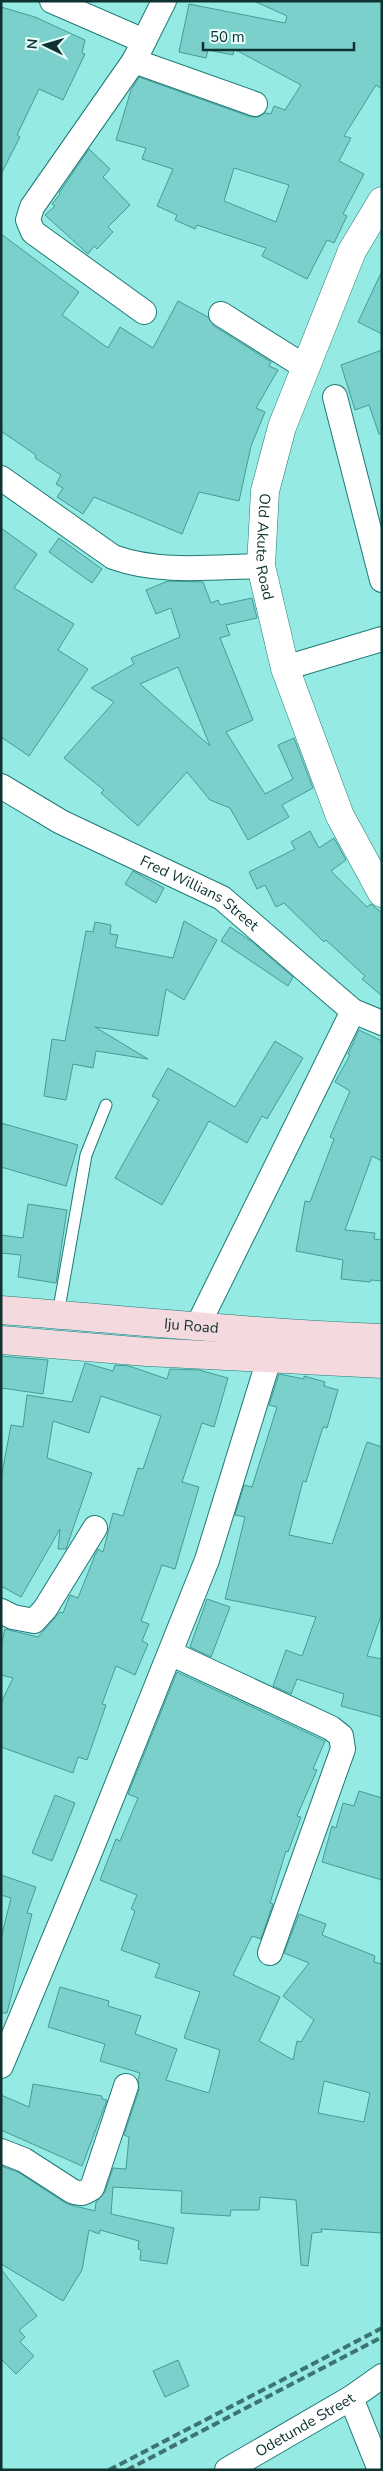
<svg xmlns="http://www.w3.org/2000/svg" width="383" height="2471" font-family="'Nunito Sans',sans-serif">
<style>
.building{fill:#7bd0cb;stroke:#459b96;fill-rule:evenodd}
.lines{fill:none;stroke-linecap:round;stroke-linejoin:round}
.service-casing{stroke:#1e7a76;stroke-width:13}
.minor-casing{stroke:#1e7a76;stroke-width:26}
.tertiary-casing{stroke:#1e7a76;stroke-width:29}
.secondary-casing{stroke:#1e7a76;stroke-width:29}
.service{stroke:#fff;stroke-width:11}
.minor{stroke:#fff;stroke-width:24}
.tertiary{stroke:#fff;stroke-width:28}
.secondary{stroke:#f4dade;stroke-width:28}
.rail{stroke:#3d7370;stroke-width:4;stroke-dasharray:8 4;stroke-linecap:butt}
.labels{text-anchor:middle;stroke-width:4;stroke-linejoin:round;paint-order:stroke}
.street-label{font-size:15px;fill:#0d3230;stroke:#e7fffd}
</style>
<rect width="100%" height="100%" fill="#95eae4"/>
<g class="building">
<path d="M 254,1 L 382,1 L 382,89 L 376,85 L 344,136 L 351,138 L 339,161 L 364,174 L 343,214 L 347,216 L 334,243 L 327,240 L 307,279 L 262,256 L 266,248 L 197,225 L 195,229 L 175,220 L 177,215 L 157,206 L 173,169 L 142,159 L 146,148 L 116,140 L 131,90 L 139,77 L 251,117 L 258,117 L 265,113 L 271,114 L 274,106 L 285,110 L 301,85 L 234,49 L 233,55 L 208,50 L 206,58 L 179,52 L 189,4 L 285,23 L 287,16 ZM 234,168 L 289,185 L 276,222 L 224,201 Z"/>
<polygon points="1,7 35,17 85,40 82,53 85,54 63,100 39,89 17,135 20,137 1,174"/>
<polygon points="89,149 110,169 103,177 130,205 108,227 113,232 97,249 94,246 88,254 45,215 55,206 52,204 60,194 59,193"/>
<polygon points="1,234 79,292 62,315 108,348 120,327 153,348 178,301 208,317 214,326 271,362 269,366 278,370 256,408 265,412 251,446 239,501 199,492 182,534 94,497 83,514 57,497 63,488 56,484 61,475 35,458 36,455 1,431"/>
<polygon points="382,271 382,334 358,322"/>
<polygon points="382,350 382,434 379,434 369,405 355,410 341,365"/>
<polygon points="1,528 37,554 14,588 74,624 58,650 88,669 29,756 1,737"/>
<polygon points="59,538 102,569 92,583 49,552"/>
<path d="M 168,581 L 203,582 L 211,603 L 218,600 L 220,605 L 252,598 L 257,618 L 226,625 L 230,635 L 220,638 L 253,720 L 226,732 L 265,794 L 293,779 L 278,745 L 294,738 L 313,788 L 282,805 L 289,817 L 248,840 L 230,808 L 210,800 L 187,772 L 138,826 L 101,793 L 104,790 L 64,758 L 114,702 L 91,688 L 134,664 L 131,658 L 180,637 L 171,608 L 156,614 L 146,590 ZM 178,667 L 210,746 L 140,684 Z"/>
<polygon points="310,831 319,848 334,838 346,860 331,871 367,907 371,904 382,913 382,996 362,979 365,976 326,940 324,942 284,903 276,907 265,885 257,889 249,872 295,849 291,842"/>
<polygon points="133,871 164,888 156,903 125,884"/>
<polygon points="184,921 217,940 184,1000 166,989 158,1036 95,1027 148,1059 96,1051 93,1068 73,1064 66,1100 44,1096 52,1039 65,1041 86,931 93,932 95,922 111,925 110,934 118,935 115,947 173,958"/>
<polygon points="230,927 251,941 293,977 288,986 221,941"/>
<polygon points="359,1030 382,1041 382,1161 372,1156 345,1230 375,1233 374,1239 382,1240 382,1281 371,1280 370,1282 341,1279 343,1260 296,1251 305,1201 310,1202 334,1139 330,1137 350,1091 335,1082 350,1055 348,1054"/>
<polygon points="275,1041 303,1058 267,1119 262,1116 247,1143 209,1121 162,1205 115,1178 159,1100 152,1096 168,1068 235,1107"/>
<polygon points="1,1123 78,1145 66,1186 1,1167"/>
<polygon points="28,1204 67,1210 56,1283 18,1277 21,1255 1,1253 1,1235 23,1238"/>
<polygon points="1,1356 48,1360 43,1394 1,1388"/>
<polygon points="85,1363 113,1371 115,1365 129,1366 167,1379 170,1369 199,1370 228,1378 214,1427 202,1423 182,1482 199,1487 175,1569 162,1565 141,1621 149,1624 142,1641 148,1644 135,1675 116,1666 102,1704 106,1705 87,1760 78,1757 73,1773 1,1747 1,1703 13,1678 1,1675 1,1646 5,1629 38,1637 60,1612 63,1613 70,1595 78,1598 95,1555 98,1549 103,1552 113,1513 123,1516 138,1468 143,1469 161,1416 101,1396 89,1433 53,1421 47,1458 92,1473 66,1549 58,1549 60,1529 21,1597 1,1586 1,1479 11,1425 23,1427 27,1395 72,1402"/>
<polygon points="279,1374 304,1379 304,1376 325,1382 324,1386 338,1390 327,1428 323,1427 306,1482 303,1481 289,1535 332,1544 367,1442 382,1447 382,1613 367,1656 382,1659 382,1717 341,1706 344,1694 297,1679 291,1694 273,1686 286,1650 302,1656 316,1617 225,1599 245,1517 235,1515 244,1485 252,1487 277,1407 269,1405"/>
<polygon points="207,1599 230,1607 211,1657 190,1647"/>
<path d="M 177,1672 L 325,1741 L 313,1769 L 317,1770 L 297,1816 L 301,1817 L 288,1852 L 286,1851 L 270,1903 L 273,1904 L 261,1939 L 252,1936 L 233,1975 L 280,1997 L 259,2041 L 293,2060 L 297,2041 L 301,2042 L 314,2020 L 283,1996 L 309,1963 L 284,1953 L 299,1914 L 326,1924 L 322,1935 L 375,1956 L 374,1962 L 382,1964 L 382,2233 L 321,2229 L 322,2232 L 312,2233 L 308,2266 L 301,2265 L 296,2200 L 260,2197 L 259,2210 L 231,2210 L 230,2216 L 181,2213 L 182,2191 L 113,2187 L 111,2214 L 174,2228 L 167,2264 L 140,2260 L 141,2250 L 138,2249 L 139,2241 L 100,2230 L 99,2234 L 89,2230 L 82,2270 L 63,2301 L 1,2264 L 1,2166 L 18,2172 L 67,2204 L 95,2211 L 96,2202 L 105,2192 L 113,2168 L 126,2169 L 129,2137 L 124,2135 L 139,2090 L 138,2080 L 140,2073 L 100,2061 L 105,2044 L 48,2027 L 60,1987 L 109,2001 L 108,2006 L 141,2016 L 135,2034 L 177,2049 L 166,2080 L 209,2093 L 220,2050 L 184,2038 L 200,1992 L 155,1977 L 160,1964 L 121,1950 L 135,1911 L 131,1909 L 137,1895 L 100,1880 L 116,1839 L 120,1841 L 138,1798 L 128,1794 ZM 324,2081 L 370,2093 L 364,2122 L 318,2113 Z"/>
<polygon points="359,1791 382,1798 382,1880 322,1862 332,1826 336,1828 343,1803 354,1806"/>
<polygon points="55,1795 75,1803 52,1861 32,1853"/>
<polygon points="1,1875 36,1887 27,1913 32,1914 7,2013 1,2013 1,1938 11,1898 1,1895"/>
<polygon points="33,2084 102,2096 102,2099 107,2100 82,2166 1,2130 1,2095 29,2107"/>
<polygon points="1,2269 37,2316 19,2330 25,2337 20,2342 34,2356 16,2374 1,2359"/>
<polygon points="178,2360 189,2386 165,2397 153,2371"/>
</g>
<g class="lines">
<g class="service-casing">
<polyline id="service" points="58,1314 86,1155 106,1105"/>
</g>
<g class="minor-casing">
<g id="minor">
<polyline points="52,1 144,41 164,1"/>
<polyline points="134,61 255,104"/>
<polyline points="144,312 33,232 28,220 32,207 134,61 144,41"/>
<polyline points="221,314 305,367"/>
<polyline points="335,397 382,580"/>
<path d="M 1,478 L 113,557 C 160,574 212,567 261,566"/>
<polyline points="285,668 382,639"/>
<path id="s1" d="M 1,786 L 61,822 L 222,898 L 353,1011 L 382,1023"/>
<polyline points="198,1325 353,1011"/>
<polyline points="1,1611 13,1617 34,1621 45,1609 95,1528"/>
<polyline points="170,1653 331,1728 341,1736 343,1749 270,1953"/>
<polyline points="1,2066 86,1862 207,1560 269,1359"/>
<path d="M 1,2151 L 24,2160 L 72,2191 C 81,2195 84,2193 92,2188 L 126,2086"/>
<polyline points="351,2398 380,2470"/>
<path id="s2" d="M 227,2470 L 351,2398 L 382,2376"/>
</g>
</g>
<g class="tertiary-casing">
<g id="tertiary">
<path id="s3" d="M 382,201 L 352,251 L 282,427 L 265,491 L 261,566 L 285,668 L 340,816 L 382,893"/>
</g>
</g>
<g class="secondary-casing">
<g id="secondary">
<path id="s4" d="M 1,1310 C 128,1320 255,1333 382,1338"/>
<polyline points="1,1340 147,1352 382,1364"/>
</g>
</g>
<use href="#service" class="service"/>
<use href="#minor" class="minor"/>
<use href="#tertiary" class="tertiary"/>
<use href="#secondary" class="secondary"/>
<g class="rail">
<polyline points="109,2470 382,2328"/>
<polyline points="127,2470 382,2337"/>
</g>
</g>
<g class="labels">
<g class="street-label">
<text dy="5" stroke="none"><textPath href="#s3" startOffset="370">Old Akute Road</textPath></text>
<text dy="5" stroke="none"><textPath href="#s1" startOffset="226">Fred Willians Street</textPath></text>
<text dy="5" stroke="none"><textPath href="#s4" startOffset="191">Iju Road</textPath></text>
<text dy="5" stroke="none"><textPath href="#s2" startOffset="90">Odetunde Street</textPath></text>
</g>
</g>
<rect width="383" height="2471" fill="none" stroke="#0d3230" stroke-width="5"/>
<g transform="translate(45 45) rotate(275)" stroke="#e7fffd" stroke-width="4" paint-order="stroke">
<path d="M0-4L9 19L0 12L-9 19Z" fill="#0d3230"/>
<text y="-8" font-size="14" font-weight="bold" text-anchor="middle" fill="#0d3230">N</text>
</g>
<path d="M203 42v8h151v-8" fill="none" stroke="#0d3230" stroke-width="2.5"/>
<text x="210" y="42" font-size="15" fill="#0d3230" stroke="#e7fffd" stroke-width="4" paint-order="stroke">50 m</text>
</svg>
